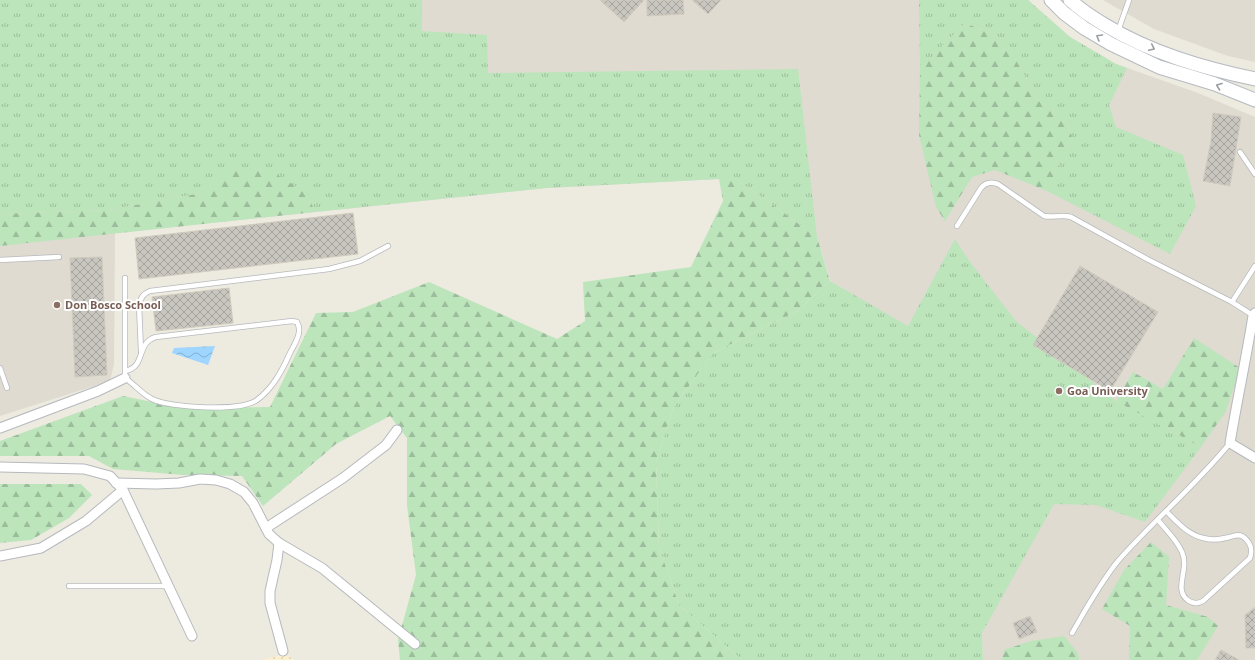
<svg xmlns="http://www.w3.org/2000/svg" width="1255" height="660" font-family="'Open Sans',sans-serif">
<style>
.education{fill:#dfdbd1}
.grass{fill:url(#grass-tufts)}
.forest{fill:url(#forest-firs)}
.sand{fill:url(#sand-dots)}
.water{fill:url(#water-waves)}
.building{fill:url(#building-cross-hatch);stroke:#d1cbbe}
.lines{fill:none;stroke-linecap:round;stroke-linejoin:round}
.lane-casing{stroke:#b6b9bd;stroke-width:6}
.street-casing{stroke:#b6b9bd;stroke-width:11}
.secondary-casing{stroke:#b6bac0;stroke-width:15}
.lane{stroke:#fff;stroke-width:4.5}
.street{stroke:#fff;stroke-width:9}
.secondary{stroke:#fff;stroke-width:13}
.oneway{stroke:#9b9ea1}
.education-dot{fill:#8d6e63;stroke:#fff;stroke-width:1.5}
.labels{text-anchor:middle;stroke-width:4;stroke-linejoin:round;paint-order:stroke}
.education-label{font-size:11px;font-weight:bold;fill:#785e54;stroke:#fff;text-anchor:start}
</style>
<defs>
<pattern id="grass-tufts" width="24" height="20" patternUnits="userSpaceOnUse"><rect width="24" height="20" fill="#bce5bb"/><path d="M3 7l-1-3M5 7V3M7 7l1-3M15 17l-1-3M17 17v-4M19 17l1-3" fill="none" stroke="#9cbd9b"/></pattern>
<pattern id="forest-firs" width="22" height="20" patternUnits="userSpaceOnUse"><rect width="22" height="20" fill="#bce5bb"/><path d="M5 1l3.5 6h-7zM16 11l3.5 6h-7z" fill="#9cbd9b"/></pattern>
<pattern id="sand-dots" width="8" height="8" patternUnits="userSpaceOnUse"><rect width="8" height="8" fill="#fbefcd"/><path d="M2 2h.1M6 6h.1" fill="none" stroke="#d9cfb3" stroke-width="1.8" stroke-linecap="round"/></pattern>
<pattern id="water-waves" width="16" height="10" patternUnits="userSpaceOnUse"><rect width="16" height="10" fill="#9ed6ff"/><path d="M0 5q4-4 8 0t8 0" fill="none" stroke="#84b1d2"/></pattern>
<pattern id="building-cross-hatch" width="8" height="8" patternUnits="userSpaceOnUse"><rect width="8" height="8" fill="#c9c6bf"/><path d="M0 0l8 8M0 8l8-8" fill="none" stroke="#a6a49f"/></pattern>
</defs>
<rect width="100%" height="100%" fill="#edeae0"/>
<g class="education">
<polygon points="0,0 1028,0 1070,37 1116,64 1198,93 1255,117 1255,660 983,660 982,633 898,500 817,237 736,179 719,179 547,188 115,233 114,364 110,381 0,416"/>
<polygon points="1103,0 1255,0 1255,62 1228,56 1154,29"/>
</g>
<g class="grass">
<polygon points="0,0 422,0 422,31 487,35 488,73 798,69 817,237 736,179 719,179 547,188 315,212 307,193 233,170 196,194 108,210 0,214"/>
<polygon points="919,0 1028,0 1070,37 1116,64 1127,68 1109,105 1116,127 1183,155 1196,206 1170,254 1047,191 1072,136 1064,119 1039,101 1004,39 965,23 920,69"/>
<polygon points="955,239 970,262 1016,321 1116,401 1201,447 1145,522 1096,505 1054,504 982,633 983,660 742,660 679,605 659,547 656,462 673,408 713,353 797,311 830,281 908,326"/>
</g>
<g class="forest">
<polygon points="965,23 1004,39 1039,101 1064,119 1072,136 1047,191 995,170 972,177 945,221 936,207 919,135 920,69"/>
<polygon points="232,170 269,170 307,193 315,212 0,246 0,214 108,210 196,194"/>
<polygon points="719,179 736,179 817,237 830,281 797,311 713,353 673,408 656,462 659,547 679,605 742,660 400,660 398,640 416,575 407,505 407,438 390,416 336,444 263,506 242,476 183,475 113,469 89,456 0,456 0,441 123,396 182,408 270,407 316,313 353,312 429,282 557,339 585,321 583,282 691,267 723,201"/>
<polygon points="1194,338 1240,368 1226,411 1201,447 1116,401 1133,372 1163,389"/>
<polygon points="0,484 81,484 92,495 69,518 31,540 0,543"/>
<polygon points="1151,542 1169,557 1166,605 1208,617 1218,626 1197,660 1129,660 1130,626 1102,609 1124,570"/>
<polygon points="1064,636 1078,653 1079,660 1002,660 1004,650 1031,641"/>
</g>
<polygon class="sand" points="286,654 294,660 261,660"/>
<polygon class="water" points="215,346 208,365 172,353 174,348"/>
<g class="building">
<polygon points="600,0 644,0 624,22"/>
<polygon points="647,0 683,0 684,14 647,16"/>
<polygon points="692,0 721,0 708,14"/>
<polygon points="1213,113 1241,117 1230,186 1203,181 1211,141"/>
<polygon points="353,213 358,254 139,279 135,238"/>
<polygon points="102,257 107,375 75,377 70,258"/>
<polygon points="1080,266 1158,312 1110,391 1033,345"/>
<polygon points="229,288 233,323 156,331 152,297"/>
<polygon points="1255,607 1255,648 1246,648 1245,615"/>
<polygon points="1030,616 1037,632 1019,639 1013,623"/>
<polygon points="1221,650 1239,660 1215,660"/>
</g>
<g class="lines">
<g class="lane-casing">
<g id="lane">
<polyline points="1118,31 1129,0"/>
<polyline points="1240,152 1255,174"/>
<path d="M 957,226 L 981,188 C 986,182 991,182 998,184 L 1044,216 C 1053,218 1062,214 1071,217 L 1147,259 L 1232,302"/>
<polyline points="0,260 59,257"/>
<path d="M 125,278 L 125,378 C 134,384 142,394 152,399 C 170,408 240,412 257,400 C 273,388 282,371 290,353 C 295,343 303,332 297,322 L 292,321 L 156,337 C 135,343 147,367 125,371"/>
<polyline points="1254,316 1232,302 1255,266"/>
<path d="M 141,351 L 139,305 C 141,297 143,294 150,291 L 329,269 L 360,261 L 388,246"/>
<polyline points="0,368 7,388"/>
<path d="M 1158,520 C 1166,530 1177,540 1182,552 C 1190,570 1172,590 1189,601 C 1194,604 1198,604 1203,601 L 1250,558 C 1252,552 1252,548 1249,543 C 1241,531 1236,536 1225,538 C 1218,540 1210,540 1203,538 C 1187,534 1177,522 1166,511"/>
<polyline points="69,586 169,586"/>
<path d="M 1072,633 C 1086,609 1100,583 1118,561 C 1154,520 1196,485 1230,443"/>
</g>
</g>
<g class="street-casing">
<g id="street">
<path d="M 1255,313 L 1253,316 C 1246,359 1237,401 1230,443 L 1255,458"/>
<polyline points="0,428 98,391 125,378"/>
<polyline points="0,467 84,469 110,476 123,490 86,521 41,548 0,556"/>
<polyline points="116,483 156,484 179,483 200,479 216,480 230,484 244,492 253,503 269,534 279,543 322,568 415,644"/>
<polyline points="123,490 192,636"/>
<polyline points="266,528 343,478 386,445 397,430"/>
<polyline points="279,543 277,560 270,591 270,603 283,651"/>
</g>
</g>
<g class="secondary-casing">
<g id="secondary">
<polyline points="1051,0 1064,13 1084,28 1111,44 1159,67 1215,84 1255,100"/>
<path d="M 1070,0 C 1081,10 1093,18 1105,25 C 1151,53 1203,68 1255,79"/>
</g>
</g>
<use href="#lane" class="lane"/>
<use href="#street" class="street"/>
<use href="#secondary" class="secondary"/>
</g>
<defs><path id="oneway-chevron" d="M-2-3.5L2.5 0L-2 3.5" fill="none" stroke-width="1.6" stroke-linecap="round" stroke-linejoin="round"/></defs>
<g class="oneway">
<use href="#oneway-chevron" transform="translate(1099 37) rotate(-149)"/>
<use href="#oneway-chevron" transform="translate(1152 48) rotate(25)"/>
<use href="#oneway-chevron" transform="translate(1219 86) rotate(-159)"/>
</g>
<g class="education-dot">
<circle cx="57" cy="305" r="4"/>
<circle cx="1059" cy="391" r="4"/>
</g>
<g class="labels">
<g class="education-label">
<text x="65" y="309">Don Bosco School</text>
<text x="1067" y="395">Goa University</text>
</g>
</g>
</svg>
